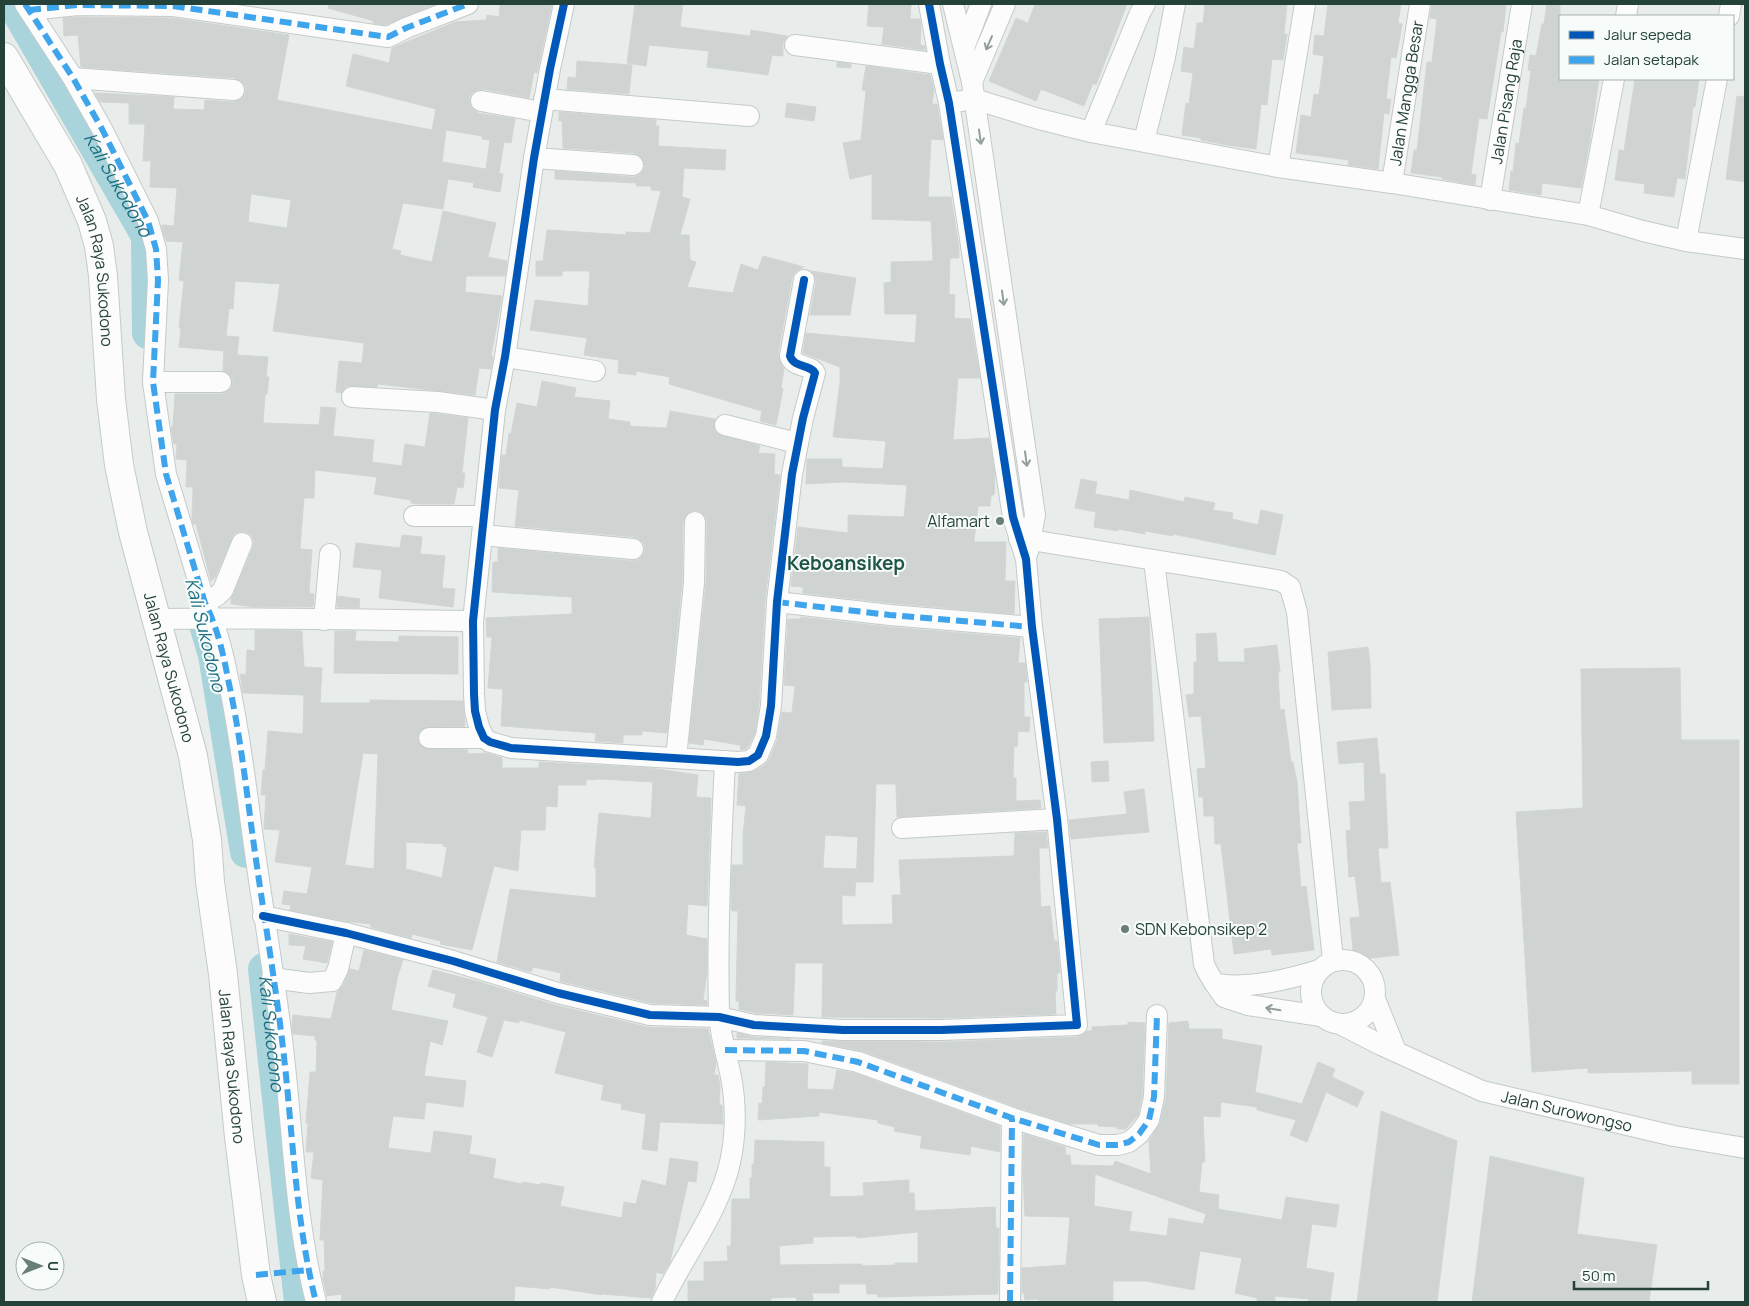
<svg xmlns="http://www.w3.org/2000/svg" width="1749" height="1306" font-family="Manrope,sans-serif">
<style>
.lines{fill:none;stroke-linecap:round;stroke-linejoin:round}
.river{stroke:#a9d4db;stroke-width:32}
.building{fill:#cfd4d2;stroke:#d1d6d4;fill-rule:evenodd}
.street-casing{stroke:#c5cac8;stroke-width:22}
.secondary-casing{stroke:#c3cbc8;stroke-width:30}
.street{stroke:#fcfcfc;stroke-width:20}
.secondary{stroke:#fcfcfc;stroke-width:28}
.quiet{stroke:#3ea4ec;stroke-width:6;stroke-dasharray:12 6;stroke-linecap:butt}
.cycleway-casing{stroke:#f7fbf9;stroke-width:11}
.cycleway{stroke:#0057b8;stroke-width:8}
.oneway{stroke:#909f9b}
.poi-dot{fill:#697e78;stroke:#f7fbf9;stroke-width:2}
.labels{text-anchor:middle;stroke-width:4;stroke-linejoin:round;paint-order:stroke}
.street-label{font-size:16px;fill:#24423a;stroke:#f7fbf9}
.poi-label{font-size:16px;fill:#24423a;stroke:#f7fbf9;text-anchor:end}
.water-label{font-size:18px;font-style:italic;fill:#1c6f80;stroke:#f7fbf9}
.quarter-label{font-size:19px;font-weight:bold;fill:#1f5548;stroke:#f7fbf9}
</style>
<rect width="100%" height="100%" fill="#e8edeb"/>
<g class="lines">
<g class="river">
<path id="s1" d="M 13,4 L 147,236 L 148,333"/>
<polyline points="205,625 214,655 246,852"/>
<path id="s2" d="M 264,969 L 300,1302"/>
</g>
</g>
<g class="building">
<polygon points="329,4 436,4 386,25 373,23 374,21 328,8"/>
<path d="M 500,4 L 552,4 L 537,73 L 534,72 L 529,98 L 483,89 L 477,90 L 472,93 L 469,98 L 470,105 L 474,110 L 478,113 L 515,119 L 511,143 L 504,142 L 499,173 L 503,174 L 500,192 L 473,187 L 474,183 L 448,179 L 443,209 L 403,203 L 392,249 L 401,251 L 400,255 L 432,262 L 443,211 L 496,223 L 488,257 L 507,261 L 505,276 L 466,276 L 465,292 L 502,296 L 491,356 L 493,357 L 491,369 L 479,368 L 475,395 L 378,384 L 377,387 L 347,386 L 341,393 L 336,392 L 339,361 L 362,363 L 364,343 L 273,331 L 280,284 L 235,281 L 233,309 L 229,308 L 226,336 L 239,337 L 237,355 L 268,357 L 266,377 L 269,377 L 267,394 L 265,394 L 263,423 L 319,425 L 321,407 L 336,408 L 333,436 L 374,440 L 372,462 L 402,466 L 405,444 L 425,447 L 430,413 L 468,418 L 462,473 L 465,473 L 463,488 L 457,487 L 454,504 L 421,504 L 411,503 L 411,500 L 374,494 L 377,477 L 315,470 L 314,498 L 304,498 L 300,549 L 312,550 L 309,593 L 314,594 L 313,607 L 255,607 L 231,604 L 231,599 L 253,547 L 254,541 L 251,535 L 246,532 L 240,531 L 234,534 L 215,578 L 211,581 L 196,524 L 193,524 L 192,518 L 193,487 L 186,487 L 187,460 L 176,459 L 177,444 L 174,444 L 171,427 L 173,426 L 175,394 L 221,394 L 226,392 L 231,388 L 233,382 L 231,376 L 223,371 L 224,351 L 179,347 L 181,328 L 179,328 L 184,281 L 179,280 L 183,242 L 166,241 L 162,228 L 162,225 L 174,226 L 177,188 L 150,187 L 151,161 L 143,161 L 145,124 L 129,124 L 129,103 L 100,102 L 95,93 L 174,97 L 173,109 L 204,110 L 205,100 L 233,102 L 240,100 L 244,96 L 246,90 L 245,85 L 241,81 L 235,78 L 81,67 L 78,35 L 64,36 L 63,18 L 79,17 L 172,18 L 289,35 L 277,100 L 432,130 L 436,109 L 346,86 L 353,54 L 389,63 L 392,48 L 455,22 L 486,20 L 487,15 L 499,17 ZM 446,130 L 482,136 L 482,139 L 490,140 L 486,169 L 442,162 ZM 251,194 L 291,200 L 287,228 L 248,222 Z"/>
<polygon points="635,4 683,4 680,27 750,36 751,30 787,36 783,43 783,56 772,55 768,75 707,67 709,51 649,45 646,66 627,63"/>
<polygon points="869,4 911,4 910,19 920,19 921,26 920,45 925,46 925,50 882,44 884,27 867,26"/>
<polygon points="1035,4 1127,4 1096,85 1093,83 1084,106 1041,89 1036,101 989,81 1016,18 1028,23"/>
<polygon points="1205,4 1287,4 1284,34 1287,34 1283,60 1272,59 1267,105 1261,104 1256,149 1227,145 1201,140 1201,138 1182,135 1186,103 1189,104 1193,73 1181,71 1184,47 1194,49 1197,23 1203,23"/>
<polygon points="1328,4 1401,4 1398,23 1402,24 1400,37 1396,58 1391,57 1386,99 1391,99 1389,114 1384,113 1378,169 1348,165 1349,160 1296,153 1301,115 1311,117 1314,94 1319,95 1324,56 1313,54 1315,35 1324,36"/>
<polygon points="1432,4 1506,4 1503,32 1501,32 1487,119 1479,118 1471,174 1476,175 1475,185 1442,179 1442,177 1411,173 1414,150 1417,150 1427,62 1432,62 1437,19 1430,18"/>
<polygon points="1547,4 1560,4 1560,79 1599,79 1590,140 1581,188 1542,183 1541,195 1509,190 1511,171 1513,172 1516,143 1519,144 1524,108 1526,108 1531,71 1528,70 1530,55 1536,56 1542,24 1544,24"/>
<polygon points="577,61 632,65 629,94 567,89 568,77 576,78"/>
<polygon points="837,62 851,64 851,68 837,67"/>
<polygon points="866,66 930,75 934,89 932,104 937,104 943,140 931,139 928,197 951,197 959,248 959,258 950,258 949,294 955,295 954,318 970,319 980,378 958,378 953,440 989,438 995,475 994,495 991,495 990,506 978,506 974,542 1006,542 1005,581 1015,581 1014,614 891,603 803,593 803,587 791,586 798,527 848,533 848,515 904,517 907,485 843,482 806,484 807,459 842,459 842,467 883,469 886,441 833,437 840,382 840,367 803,353 806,333 915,343 917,314 885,314 884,283 891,282 891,262 933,261 931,221 872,219 872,174 850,179 843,143 861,140 866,91 862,90"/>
<polygon points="1635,79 1699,79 1695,107 1693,107 1685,179 1677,178 1674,197 1644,193 1645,184 1615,180 1619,150 1624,151"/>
<polygon points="1737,96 1745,97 1745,182 1726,179"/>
<polygon points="787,103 816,107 814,121 785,117"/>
<polygon points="559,112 656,120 656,126 659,126 658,146 726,150 725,170 684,168 682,197 690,199 680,235 689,235 690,260 696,262 687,287 733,293 741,264 758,270 763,256 804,267 795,272 792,278 778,354 780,362 784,369 781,388 783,389 776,425 760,421 762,411 669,384 670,377 636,371 636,375 618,373 619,360 584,355 587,338 530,330 535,300 588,306 590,271 562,271 562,276 536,276 536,261 543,261 547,230 626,235 626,232 650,233 661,191 651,190 651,186 636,186 636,183 555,179 555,171 633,177 639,175 643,171 645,166 643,159 639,155 634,153 563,148 562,121 559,121"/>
<polygon points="811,271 856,278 850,315 810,315 816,282 815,276"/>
<polygon points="542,381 576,388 574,397 610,401 608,419 630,422 630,426 665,428 667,427 670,411 715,419 714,428 717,434 760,446 758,453 775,454 774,474 780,475 765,601 759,705 755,733 748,747 745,749 741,750 740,745 704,739 703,745 689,743 706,583 707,522 705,516 701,512 696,510 689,512 685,516 683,522 682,582 667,733 642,731 642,735 623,735 623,743 595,741 596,733 501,726 503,689 488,688 492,637 487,637 486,618 572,614 572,597 492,592 493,562 498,562 498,548 632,561 638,560 642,556 645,551 644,544 639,539 634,537 515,526 519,490 499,488 502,455 506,455 509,433 511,434 517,403 537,407"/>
<polygon points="1081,479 1097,482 1095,494 1129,500 1130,490 1184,502 1185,497 1215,503 1213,510 1233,513 1232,519 1258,525 1261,510 1283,515 1275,555 1173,534 1173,536 1145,531 1145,534 1118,529 1118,531 1094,527 1096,512 1075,508"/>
<polygon points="402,535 422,537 420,554 445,556 442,588 455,589 453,607 379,598 382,570 353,567 356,543 400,548"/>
<polygon points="338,596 360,599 359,608 337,607"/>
<polygon points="800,617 889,627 1020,638 1018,663 1025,663 1027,682 1024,682 1024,717 1030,717 1029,732 1018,731 1017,747 1014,746 1013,778 1016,778 1016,801 1040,800 1041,808 897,817 896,784 876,784 873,882 856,882 858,837 825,835 823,868 856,869 855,896 842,895 842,925 893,924 892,895 901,895 899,860 1014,856 1015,833 1046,832 1048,848 1039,848 1040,890 1041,907 1050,906 1054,941 1057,941 1060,973 1057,973 1057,991 1055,991 1056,1014 941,1018 822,1017 823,963 795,963 793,1015 756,1013 739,1009 739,1001 736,1001 738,911 732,911 731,908 732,865 743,865 743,835 746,806 737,805 739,774 755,771 765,765 769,760 777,741 782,712 792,713 795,686 784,685 788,619 800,619"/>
<polygon points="1149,617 1154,741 1104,743 1099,619"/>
<path d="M 255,630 L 302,631 L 304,667 L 322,668 L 320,703 L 370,703 L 370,700 L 463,701 L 465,726 L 424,728 L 419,732 L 417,738 L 419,743 L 424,748 L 468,750 L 468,754 L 487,753 L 502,758 L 502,768 L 539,768 L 539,762 L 649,768 L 698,775 L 696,797 L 711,798 L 707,906 L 688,904 L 686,935 L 707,939 L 707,971 L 703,1000 L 707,1001 L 707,1005 L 652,1003 L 560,981 L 561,973 L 533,967 L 531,972 L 497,962 L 510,889 L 596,898 L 596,867 L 594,867 L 599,813 L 651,818 L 653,782 L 600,779 L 586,780 L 586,785 L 558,785 L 557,807 L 546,806 L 545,830 L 521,830 L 518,871 L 494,866 L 472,950 L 440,944 L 441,941 L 412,934 L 411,938 L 371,927 L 371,924 L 345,921 L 290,910 L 291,905 L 282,904 L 284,891 L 307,894 L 312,867 L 275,862 L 280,830 L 264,829 L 266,795 L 261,795 L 263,770 L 265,770 L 268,731 L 303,734 L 304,695 L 243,693 L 240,674 L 246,675 L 247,650 L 255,651 ZM 363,753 L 378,754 L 374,869 L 345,865 ZM 406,842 L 444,844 L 443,846 L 447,847 L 442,878 L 406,869 Z"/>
<polygon points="335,631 356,631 355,641 399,642 399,636 458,637 458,674 334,673"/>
<polygon points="1216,633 1218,662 1245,662 1244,649 1277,645 1280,672 1278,672 1280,710 1284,709 1291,762 1293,762 1297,782 1301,843 1297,843 1301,887 1306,886 1314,950 1272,955 1271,949 1234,954 1221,844 1215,844 1214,816 1204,816 1203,797 1199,797 1197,769 1206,768 1201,716 1189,717 1186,695 1194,694 1194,662 1197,662 1196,634"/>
<polygon points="1368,647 1370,664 1371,708 1332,710 1328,652"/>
<polygon points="1680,668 1681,740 1739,740 1739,1084 1692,1084 1692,1071 1588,1073 1588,1068 1532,1072 1516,812 1583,808 1581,669"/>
<polygon points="1377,738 1380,774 1385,774 1388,848 1378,848 1381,883 1390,882 1399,955 1354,960 1350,918 1360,917 1355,876 1349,877 1346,831 1351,830 1349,802 1365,801 1364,762 1339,764 1337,742"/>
<polygon points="1108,761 1109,781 1092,782 1091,762"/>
<polygon points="1144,789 1149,832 1071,839 1069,820 1127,814 1124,792"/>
<polygon points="289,934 332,942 327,963 303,959 306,946 289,945"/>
<polygon points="364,950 403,960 398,975 391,1010 448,1021 442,1045 430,1041 424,1076 466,1081 463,1107 426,1102 424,1119 393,1116 388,1148 431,1153 434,1131 472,1136 469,1154 496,1159 493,1178 522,1184 523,1182 540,1185 541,1183 564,1187 560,1206 622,1218 624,1202 636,1204 642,1180 666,1186 670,1158 698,1162 696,1182 688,1181 670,1262 663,1274 656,1272 655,1289 651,1298 602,1294 602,1295 550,1287 550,1289 515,1286 514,1302 341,1302 342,1294 327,1296 323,1280 323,1271 325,1271 324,1240 320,1240 323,1180 311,1178 314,1152 306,1152 308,1123 306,1123 310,1072 316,1072 317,1041 315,1040 315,1036 293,1034 292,1025 293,1015 331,1019 337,992 343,986 350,969 359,971"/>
<polygon points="433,970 480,982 555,1005 647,1027 708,1029 716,1063 714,1075 718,1075 720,1086 719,1105 722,1105 723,1124 660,1122 657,1151 642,1149 646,1114 621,1109 622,1104 601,1100 604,1085 555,1073 566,1032 519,1020 519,1023 504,1020 492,1057 477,1052 488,1017 453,1007 456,994 428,986"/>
<path d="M 1188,1021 L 1189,1029 L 1222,1029 L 1222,1039 L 1262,1046 L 1255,1092 L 1302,1104 L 1318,1062 L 1335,1069 L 1332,1077 L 1364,1092 L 1357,1107 L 1326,1092 L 1307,1142 L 1290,1135 L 1296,1120 L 1257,1110 L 1257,1107 L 1221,1102 L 1220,1117 L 1203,1116 L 1205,1162 L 1202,1162 L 1199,1192 L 1219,1195 L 1218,1209 L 1282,1220 L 1286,1197 L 1339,1205 L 1336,1227 L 1312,1224 L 1306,1268 L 1334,1273 L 1330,1302 L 1308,1302 L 1309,1299 L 1275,1296 L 1275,1302 L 1257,1302 L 1257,1298 L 1235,1293 L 1242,1258 L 1200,1251 L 1194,1290 L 1146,1281 L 1113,1281 L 1113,1302 L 1039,1302 L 1039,1299 L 1025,1300 L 1024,1293 L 1022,1293 L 1022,1268 L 1066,1265 L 1070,1217 L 1025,1216 L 1023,1175 L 1024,1134 L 1065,1147 L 1066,1155 L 1070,1155 L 1071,1165 L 1113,1166 L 1115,1161 L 1151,1174 L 1149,1141 L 1160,1123 L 1166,1098 L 1169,1023 ZM 1095,1174 L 1206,1214 L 1203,1224 L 1169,1218 L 1167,1236 L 1129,1231 L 1132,1212 L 1094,1206 Z"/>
<polygon points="1128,1022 1145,1023 1142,1096 1138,1115 1126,1129 1117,1129 1118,1127 1098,1126 1098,1124 1070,1124 1016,1107 862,1051 822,1043 822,1041 941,1042 1077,1037 1083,1035 1087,1031 1092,1031 1092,1027 1128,1025"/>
<polygon points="737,1033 753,1037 791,1039 737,1038"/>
<polygon points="766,1062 808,1064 807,1089 833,1090 837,1070 855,1073 1000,1126 1000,1152 971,1146 970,1155 920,1148 922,1136 894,1131 895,1127 878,1123 878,1120 819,1112 819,1116 758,1120 759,1103 762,1104 763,1087 765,1087"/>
<polygon points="1381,1111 1457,1141 1437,1302 1357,1302"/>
<path d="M 755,1140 L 824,1142 L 824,1167 L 830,1167 L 830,1197 L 864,1196 L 863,1183 L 909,1180 L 909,1193 L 914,1193 L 915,1211 L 995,1207 L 996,1228 L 999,1228 L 998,1294 L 878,1297 L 877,1294 L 867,1294 L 866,1284 L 839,1284 L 839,1293 L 812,1293 L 813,1300 L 797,1302 L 796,1297 L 771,1298 L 771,1302 L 688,1302 L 688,1281 L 704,1281 L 704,1262 L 728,1261 L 727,1246 L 731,1246 L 732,1199 L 750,1199 L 750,1178 L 752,1178 L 752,1164 L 754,1164 ZM 918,1232 L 918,1263 L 895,1263 L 895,1265 L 862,1266 L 862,1264 L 780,1265 L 779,1246 L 813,1243 L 813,1237 L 857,1236 L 857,1238 Z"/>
<polygon points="1490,1156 1584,1178 1577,1234 1657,1245 1649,1302 1472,1302"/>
</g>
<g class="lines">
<g class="street-casing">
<g id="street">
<path d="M 25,4 L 73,78 L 102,129 L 148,221 L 156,249 L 158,280 L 153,382 L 166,474 L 205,603 C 217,627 223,652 228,679 C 238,724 244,770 250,816 C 260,894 274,971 283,1048 C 293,1133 295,1219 316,1302"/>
<path d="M 564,4 L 550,69 L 534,158 L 505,357 L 495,410 L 473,621 L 474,694 L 475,711 L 479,727 L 484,738 L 490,742 L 511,748 L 738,762 L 749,761 L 758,755 L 766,736 L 771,706 L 777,602 L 792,474 L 803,418 L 815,373 C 810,364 794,368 790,356 L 804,280"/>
<polyline points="953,4 972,82 1035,515 1028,552"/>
<polyline points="29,10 78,5 173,6 388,37 406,28 468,4"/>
<polyline points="1626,16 1628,4"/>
<polyline points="1729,16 1731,4"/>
<polyline points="795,45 940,64"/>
<polyline points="964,48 981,4"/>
<polyline points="73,78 234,90"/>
<polyline points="972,82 1005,4"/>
<polyline points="544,99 749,116"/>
<polyline points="481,101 542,112"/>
<polyline points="949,103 974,99 1039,119 1091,132 1278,167 1392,183 1588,215 1643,231 1686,241 1745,249"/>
<polyline points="1091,132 1140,13 1145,4"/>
<polyline points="1144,141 1165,57 1175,4"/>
<polyline points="534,158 633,165"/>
<polyline points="1278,167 1305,4"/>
<path id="s3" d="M 1392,183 L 1420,4"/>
<path id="s4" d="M 1490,200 L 1522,4"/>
<polyline points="1588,215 1614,79"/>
<polyline points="1686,241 1717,79"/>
<polyline points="505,357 595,371"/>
<polyline points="153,382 221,382"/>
<polyline points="352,397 438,402 495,410"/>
<polyline points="725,425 797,443"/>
<polyline points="414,516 482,516"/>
<polyline points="482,535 633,549"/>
<polyline points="1019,539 1031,540 1265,578 1281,581 1290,587 1297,612 1333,960"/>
<path d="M 1154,561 L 1204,964 C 1209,977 1217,986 1224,997 L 1248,1005 L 1321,1016"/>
<polyline points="777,602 890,615 1032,627"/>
<polyline points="205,603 218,595 223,590 242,543"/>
<path d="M 158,619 C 263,617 368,620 473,621"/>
<polyline points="324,620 330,554"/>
<polyline points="429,738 484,738"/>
<polyline points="676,758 694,583 695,522"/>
<polyline points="902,828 1057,819"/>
<polyline points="263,916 346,933 453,961 558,993 650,1015 719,1017 754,1025 843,1030 941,1030 1077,1025 1057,819 1032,627 1026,559 1013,517 949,103 940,64 929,4"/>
<circle cx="1343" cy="992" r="32"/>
<polyline points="272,978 309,983 332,981 338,969 346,933"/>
<path d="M 1215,984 C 1250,989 1286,980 1319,970"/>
<polyline points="1375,999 1396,1051"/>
<path id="s5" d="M 1342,1025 L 1381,1045 L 1482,1091 L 1674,1136 L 1745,1148"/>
<polyline points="725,1050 804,1051 858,1062 1012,1118 1099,1145 1118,1145 1129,1142 1139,1134 1149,1120 1154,1097 1157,1015"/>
<path d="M 662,1302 C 682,1259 713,1220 727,1174 C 736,1144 737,1108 731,1077 C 727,1056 720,1035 719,1014 C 717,930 721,845 725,761"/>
<polyline points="1010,1302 1012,1118"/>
</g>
</g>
<g class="secondary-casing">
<g id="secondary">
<path id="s6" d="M 4,57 L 68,165 L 92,221 L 99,246 L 103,276 L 111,399 L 119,465 L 133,532 L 193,756 L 207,840 L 210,882 L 223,974 L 239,1137 L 256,1275 L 262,1302"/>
</g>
</g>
<use href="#street" class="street"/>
<use href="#secondary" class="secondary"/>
<g class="quiet">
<path d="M 25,4 L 73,78 L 102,129 L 148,221 L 156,249 L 158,280 L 153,382 L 166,474 L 205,603 C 217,627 223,652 228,679 C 238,724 244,770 250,816 C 260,894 274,971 283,1048 C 293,1133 295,1219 316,1302"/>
<polyline points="29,10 78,5 173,6 388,37 406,28 468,4"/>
<polyline points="777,602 890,615 1032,627"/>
<polyline points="725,1050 804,1051 858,1062 1012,1118 1099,1145 1118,1145 1129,1142 1139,1134 1149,1120 1154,1097 1157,1015"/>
<polyline points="256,1275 308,1270"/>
<polyline points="1010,1302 1012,1118"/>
</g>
<g class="cycleway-casing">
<g id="cycleway">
<path d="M 564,4 L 550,69 L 534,158 L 505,357 L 495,410 L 473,621 L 474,694 L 475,711 L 479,727 L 484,738 L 490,742 L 511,748 L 738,762 L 749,761 L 758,755 L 766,736 L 771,706 L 777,602 L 792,474 L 803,418 L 815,373 C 810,364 794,368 790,356 L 804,280"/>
<polyline points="263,916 346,933 453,961 558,993 650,1015 719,1017 754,1025 843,1030 941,1030 1077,1025 1057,819 1032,627 1026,559 1013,517 949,103 940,64 929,4"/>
</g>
</g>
<use href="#cycleway" class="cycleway"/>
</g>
<defs><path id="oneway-shaft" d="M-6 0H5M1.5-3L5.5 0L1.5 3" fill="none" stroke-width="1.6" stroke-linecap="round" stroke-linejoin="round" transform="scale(1.25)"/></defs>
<g class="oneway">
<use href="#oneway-shaft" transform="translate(989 43) rotate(114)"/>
<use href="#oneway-shaft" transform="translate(980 137) rotate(82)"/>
<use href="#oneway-shaft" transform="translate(1003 298) rotate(82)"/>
<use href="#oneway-shaft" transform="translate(1026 459) rotate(82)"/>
<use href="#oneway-shaft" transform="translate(1273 1009) rotate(-171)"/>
</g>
<g class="poi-dot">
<circle cx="1000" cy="521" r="5"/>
<circle cx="1125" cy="929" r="5"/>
</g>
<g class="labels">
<g class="street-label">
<text dy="6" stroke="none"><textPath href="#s3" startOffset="91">Jalan Mangga Besar</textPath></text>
<text dy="6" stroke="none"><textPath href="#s4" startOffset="100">Jalan Pisang Raja</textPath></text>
<text dy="6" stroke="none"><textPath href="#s6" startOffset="236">Jalan Raya Sukodono</textPath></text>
<text dy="6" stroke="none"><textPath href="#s6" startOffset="641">Jalan Raya Sukodono</textPath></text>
<text dy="6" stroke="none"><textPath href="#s6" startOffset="1046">Jalan Raya Sukodono</textPath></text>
<text dy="6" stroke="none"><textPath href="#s5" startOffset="242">Jalan Surowongso</textPath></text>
</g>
<g class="poi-label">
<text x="990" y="527">Alfamart</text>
<text x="1135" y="935" text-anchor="start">SDN Kebonsikep 2</text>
</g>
<g class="water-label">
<text dy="6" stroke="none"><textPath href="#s1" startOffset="209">Kali Sukodono</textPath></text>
<text transform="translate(205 635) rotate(76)" y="6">Kali Sukodono</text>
<text dy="6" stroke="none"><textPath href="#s2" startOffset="65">Kali Sukodono</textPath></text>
</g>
<g class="quarter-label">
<text x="846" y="570">Keboansikep</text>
</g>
</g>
<rect width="1749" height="1306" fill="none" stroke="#24423a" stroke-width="10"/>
<rect x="1559" y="15" width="175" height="65" fill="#f7fbf9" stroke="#a3b1ad"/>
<rect x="1569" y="31" width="25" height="8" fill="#0057b8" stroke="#a3b1ad"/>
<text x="1604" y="40" font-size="15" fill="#24423a">Jalur sepeda</text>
<rect x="1569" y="56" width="25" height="8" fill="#3ea4ec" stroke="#a3b1ad"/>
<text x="1604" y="65" font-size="15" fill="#24423a">Jalan setapak</text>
<g transform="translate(40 1266) rotate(90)"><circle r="24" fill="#f7fbf9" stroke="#a3b1ad"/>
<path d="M0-4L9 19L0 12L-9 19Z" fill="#697e78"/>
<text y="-8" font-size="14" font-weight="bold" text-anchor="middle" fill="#24423a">U</text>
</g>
<path d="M1574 1281v8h134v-8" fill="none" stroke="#24423a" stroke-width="2.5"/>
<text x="1582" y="1281" font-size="15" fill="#24423a" stroke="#f7fbf9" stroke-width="4" paint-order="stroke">50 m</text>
</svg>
